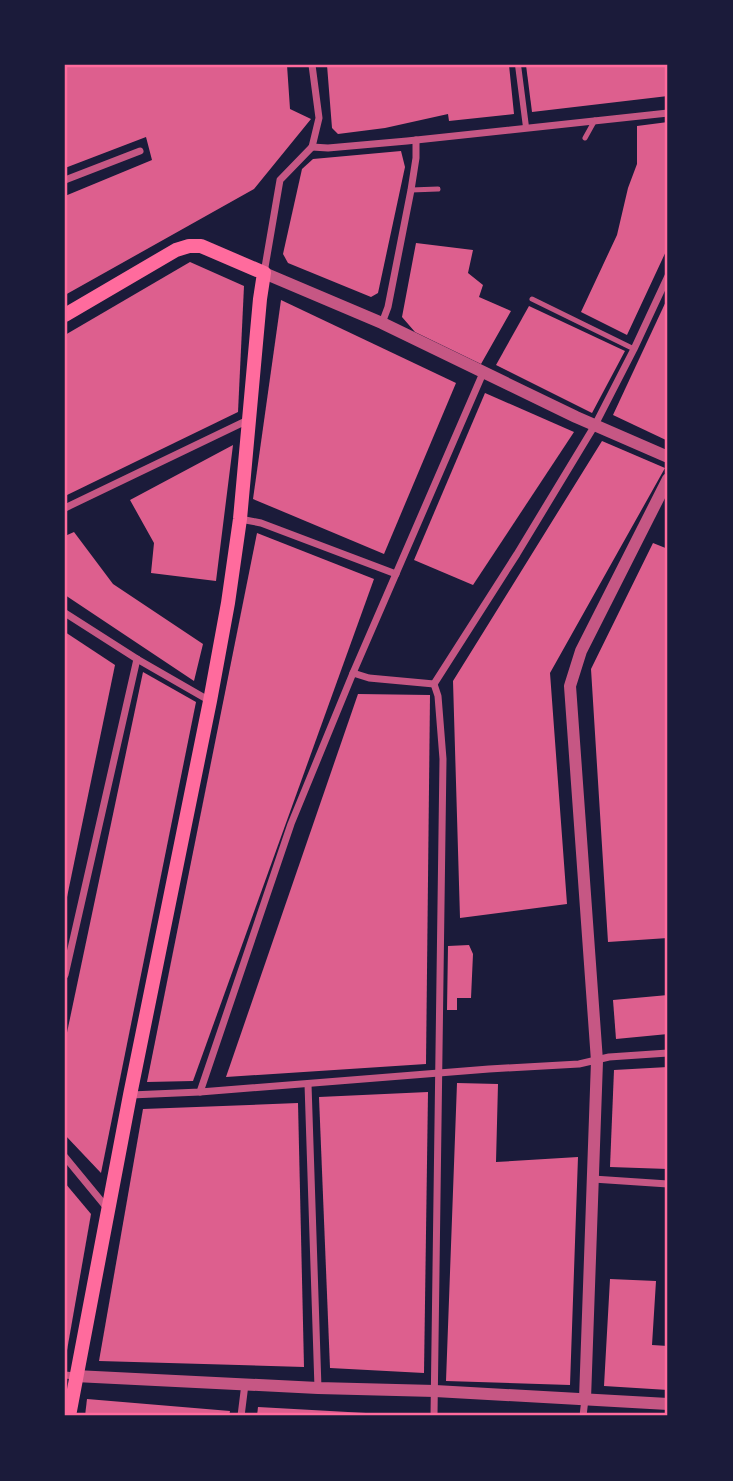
<svg xmlns="http://www.w3.org/2000/svg" width="733" height="1481" font-family="'DM Sans',sans-serif">
<style>
.building{fill:#dd5f8e}
.lines{fill:none;stroke-linecap:round;stroke-linejoin:round}
.service{stroke:#c65784;stroke-width:5}
.pedestrian{stroke:#c65784;stroke-width:6}
.minor{stroke:#c65784;stroke-width:7}
.tertiary{stroke:#c65784;stroke-width:12}
.secondary{stroke:#ff6b9d;stroke-width:14}
.neatline{fill:none;stroke:#ff6b9d;stroke-width:2.5}
</style>
<rect width="100%" height="100%" fill="#1b1b3a"/>
<g class="building">
<polygon points="65,65 287,65 290,109 311,119 254,189 65,295 65,196 152,160 146,137 65,168"/>
<polygon points="327,65 509,65 514,114 449,121 448,114 385,128 338,134 332,128"/>
<polygon points="526,65 668,65 668,96 532,112"/>
<polygon points="668,122 668,247 627,335 581,312 617,235 628,188 637,164 637,126"/>
<polygon points="401,151 405,167 378,293 371,297 288,263 283,254 302,169 313,159"/>
<polygon points="416,243 473,250 468,273 483,285 479,297 511,311 481,364 415,332 402,317"/>
<polygon points="190,262 244,286 238,412 65,496 65,335"/>
<polygon points="668,297 668,441 613,415"/>
<polygon points="281,300 456,383 384,554 253,499"/>
<polygon points="529,306 625,351 592,413 496,365"/>
<polygon points="485,393 574,432 473,585 414,560"/>
<polygon points="602,441 665,468 550,673 567,904 460,918 453,681"/>
<polygon points="233,445 216,581 151,573 154,543 130,500"/>
<polygon points="74,532 113,584 203,644 194,681 65,595 65,536"/>
<polygon points="257,533 374,579 193,1081 147,1082"/>
<polygon points="653,543 668,549 668,659 665,673 668,698 668,938 608,942 591,669"/>
<polygon points="65,632 115,665 66,902 65,902"/>
<polygon points="143,672 196,702 101,1173 65,1135 65,1042"/>
<polygon points="358,694 430,695 426,1064 226,1077"/>
<polygon points="469,945 473,954 471,998 457,998 457,1010 447,1010 448,946"/>
<polygon points="668,995 668,1034 616,1039 613,1000"/>
<polygon points="668,1067 668,1169 610,1167 614,1070"/>
<polygon points="457,1083 498,1084 496,1162 578,1157 570,1385 446,1381"/>
<polygon points="428,1092 424,1373 330,1368 319,1097"/>
<polygon points="298,1103 304,1367 99,1361 143,1109"/>
<polygon points="65,1183 91,1214 66,1356 65,1356"/>
<polygon points="610,1279 656,1281 652,1345 668,1346 668,1390 604,1386"/>
<polygon points="87,1399 230,1411 229,1416 85,1416"/>
<polygon points="258,1407 384,1414 384,1416 257,1416"/>
</g>
<g class="lines">
<g class="service">
<polyline points="585,138 595,120"/>
<polyline points="411,190 438,189"/>
<polyline points="532,299 634,349"/>
</g>
<polyline class="pedestrian" points="518,65 526,127"/>
<g class="minor">
<polyline points="312,147 328,148 407,141 668,113"/>
<polyline points="65,180 140,151"/>
<polyline points="264,273 280,180 312,147 319,118 312,65"/>
<polyline points="382,323 388,307 411,190 416,158 416,140"/>
<polyline points="65,508 248,420"/>
<polyline points="240,519 261,523 396,574"/>
<polyline points="65,613 137,659 210,701"/>
<polyline points="353,673 369,678 434,684"/>
<polyline points="434,684 517,554 595,425 634,349 668,276"/>
<polyline points="65,975 137,659"/>
<polyline points="308,1084 318,1388"/>
<polyline points="200,1092 291,824 353,673 483,373"/>
<polyline points="131,1095 200,1092 489,1069 579,1064 609,1057 668,1053"/>
<polyline points="65,1157 107,1208"/>
<polyline points="593,1179 668,1184"/>
<polyline points="65,1375 75,1376"/>
<polyline points="241,1416 245,1384"/>
<polyline points="434,1416 443,759 438,696 434,684"/>
<polyline points="583,1416 585,1399"/>
</g>
<g class="tertiary">
<polyline points="264,273 382,323 576,417 668,457"/>
<polyline points="75,1376 318,1388 435,1391 668,1404"/>
<polyline points="585,1399 597,1061 570,686 581,651 668,479"/>
</g>
<polyline class="secondary" points="65,315 176,250 189,246 201,246 264,273 260,299 240,519 228,603 210,701 130,1095 69,1416"/>
</g>
<rect width="733" height="1481" fill="none" stroke="#1b1b3a" stroke-width="133"/>
<rect x="66" y="66" width="600" height="1348" class="neatline"/>
</svg>
